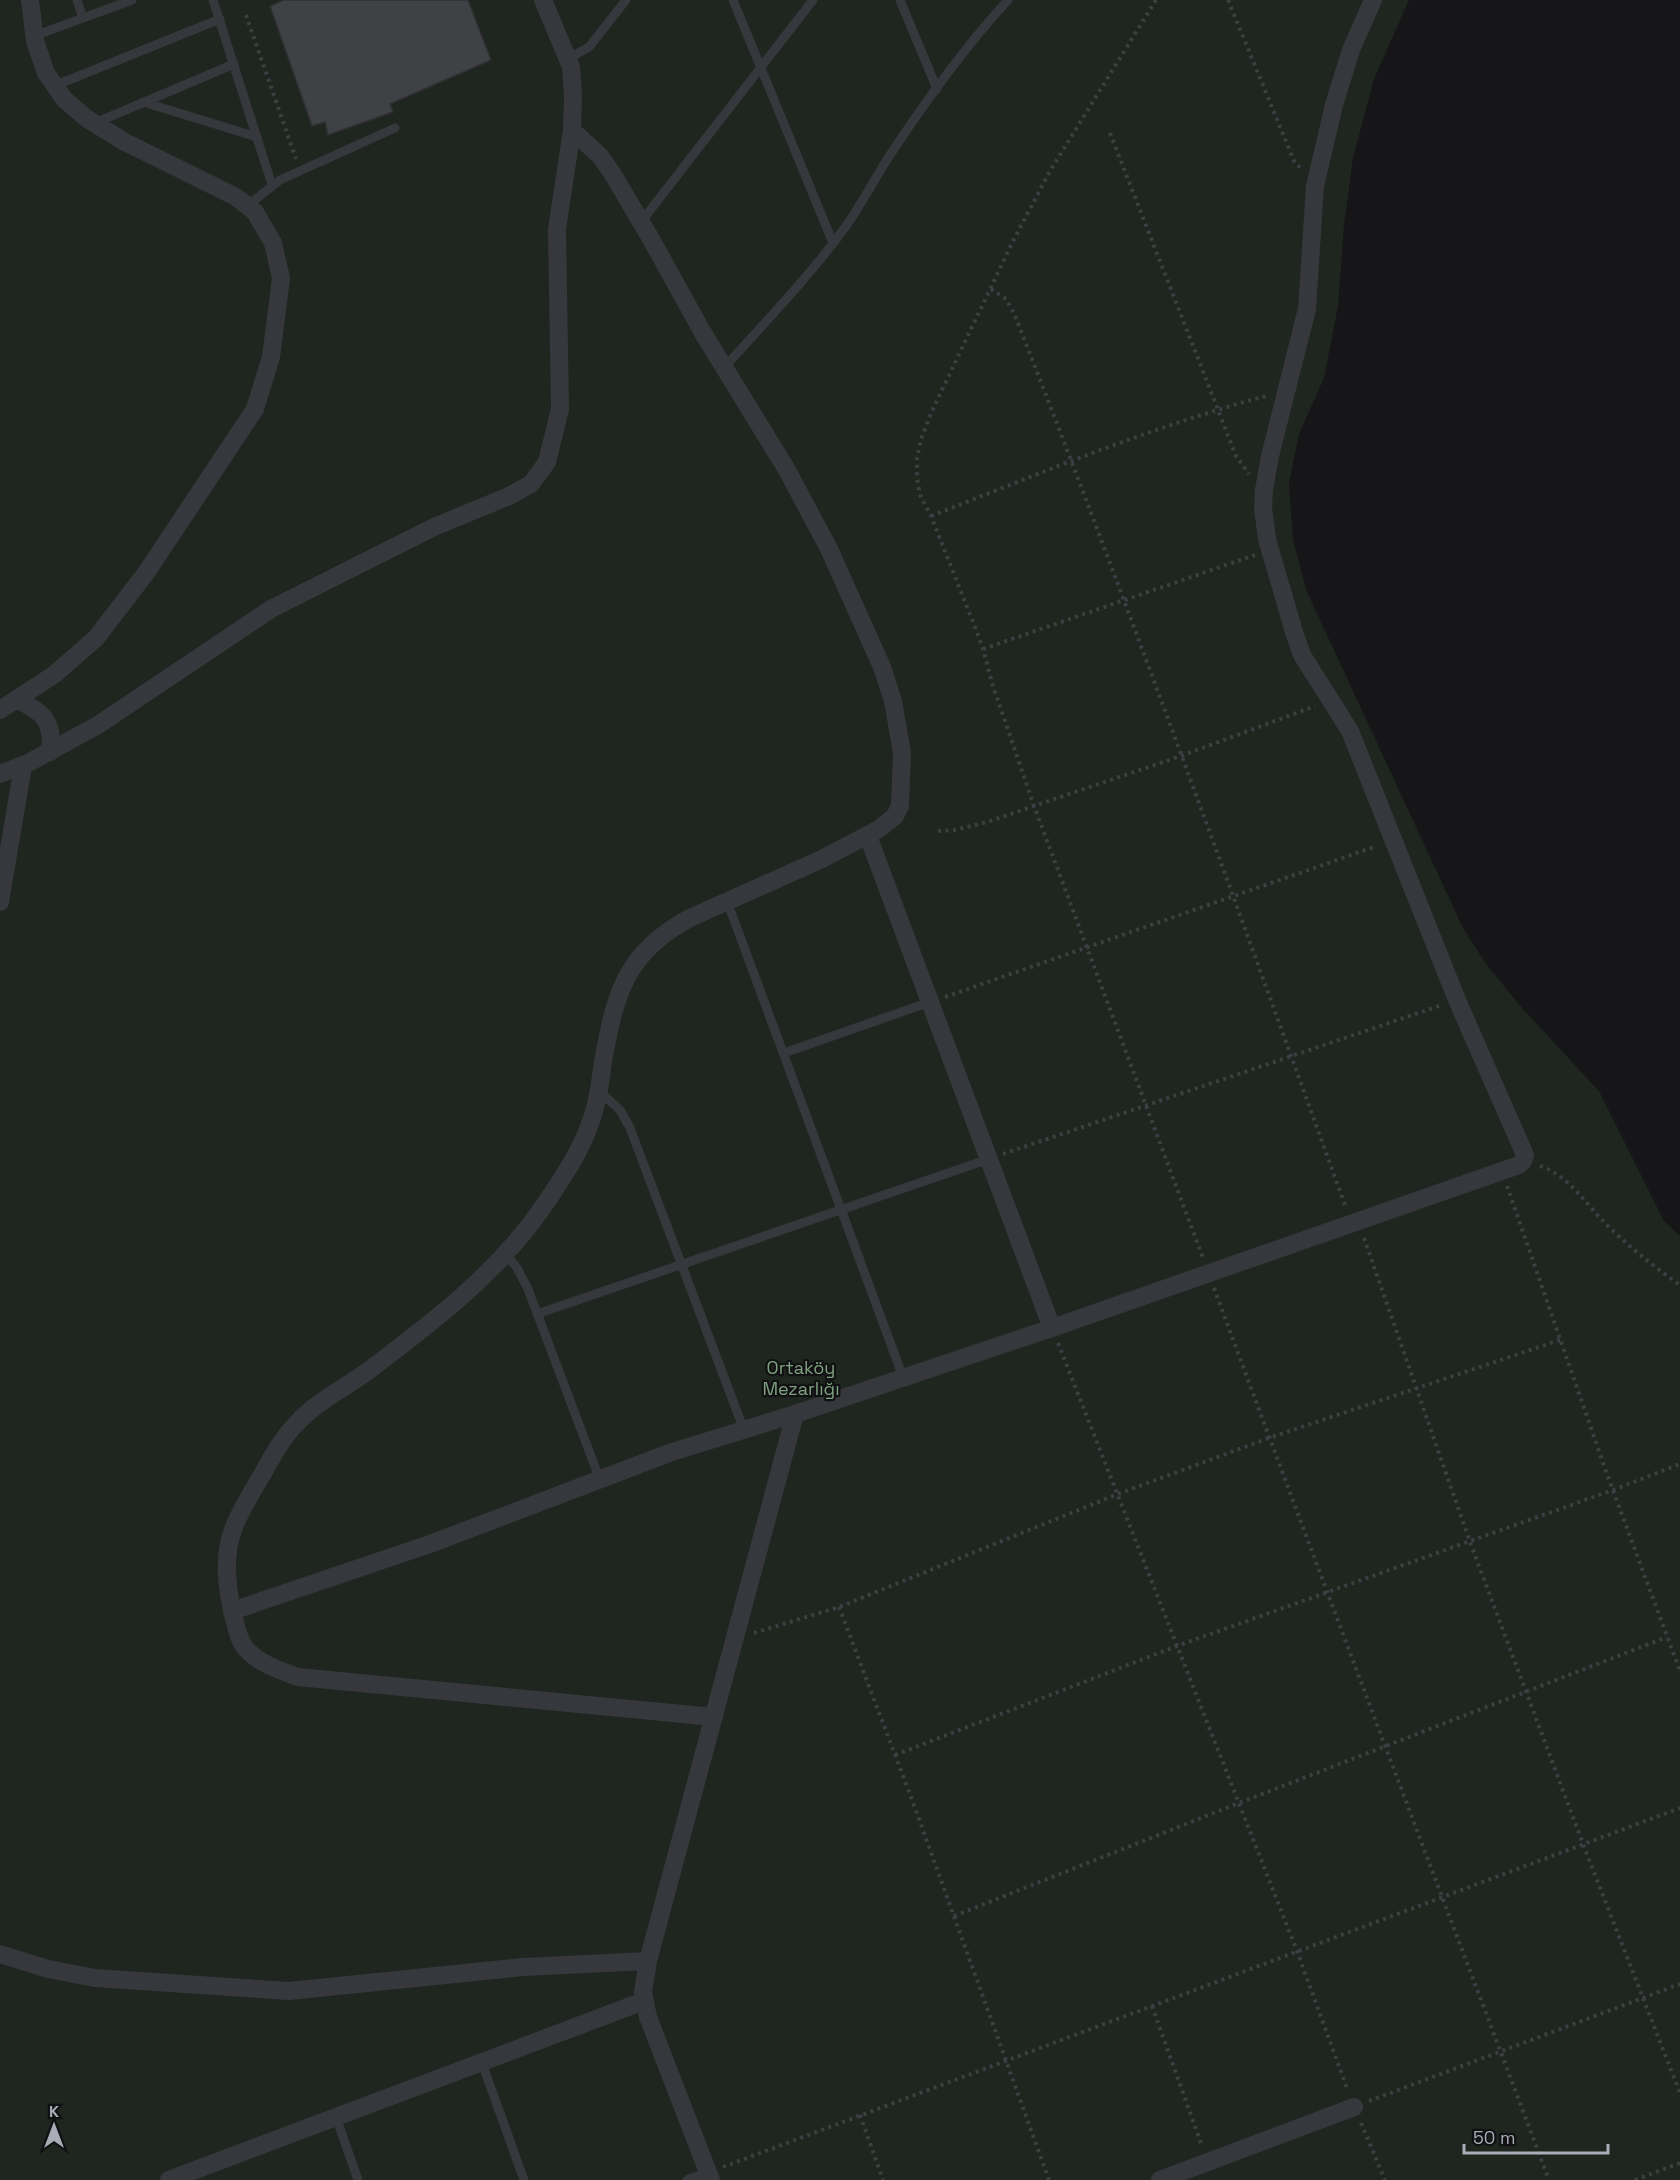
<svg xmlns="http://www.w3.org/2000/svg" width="1680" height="2180" font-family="'Space Grotesk',sans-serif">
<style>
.green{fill:#1e261f}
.building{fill:#404145;stroke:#303034;stroke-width:1.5}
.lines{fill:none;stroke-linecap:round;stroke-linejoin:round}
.path{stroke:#3d3f44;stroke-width:4;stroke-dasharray:3 4.5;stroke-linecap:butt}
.lane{stroke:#37383d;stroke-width:9}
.street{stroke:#37383d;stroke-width:18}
.labels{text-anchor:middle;stroke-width:4.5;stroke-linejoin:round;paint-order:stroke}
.park-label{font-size:18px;fill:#7fa381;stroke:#111113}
</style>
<rect width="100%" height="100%" fill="#161618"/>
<polygon class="green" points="0,0 1409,0 1374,79 1353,158 1344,225 1338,306 1324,378 1299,434 1289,483 1293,540 1307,592 1463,928 1486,964 1523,1009 1599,1091 1664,1221 1680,1236 1680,2180 0,2180"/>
<polygon class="building" points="284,0 468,0 491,60 390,104 393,112 328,135 325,122 312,126 270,6"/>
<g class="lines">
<g class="path">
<polyline points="1156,0 1050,171 1013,241 932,411 921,439 917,458 917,478 920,495 931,516 973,622 983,649 993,686 1034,806 1203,1258"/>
<polyline points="1228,0 1294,161 1301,169"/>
<polyline points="246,15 296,159"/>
<polyline points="1110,133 1236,456 1249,474"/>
<path d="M 991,289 L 1006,299 L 1014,313 C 1130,609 1238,909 1346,1208"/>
<path d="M 931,516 C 1041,473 1151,427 1266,396"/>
<polyline points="983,649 1255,555"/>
<polyline points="938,831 955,830 987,822 1181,756 1315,706"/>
<polyline points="945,997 1377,846"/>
<polyline points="1003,1154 1442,1005"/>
<path d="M 1540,1166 C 1568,1175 1585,1203 1605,1223 C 1628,1246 1653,1266 1680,1285"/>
<polyline points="1507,1186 1608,1477 1680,1671"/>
<polyline points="1364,1238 1470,1542 1583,1844 1680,2093"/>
<path d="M 1214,1288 C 1324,1586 1437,1883 1549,2180"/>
<polyline points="1058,1343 1297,1951 1348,2091"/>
<polyline points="839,1607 911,1797 1049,2180"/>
<polyline points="754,1633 839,1607 1118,1494 1269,1438 1560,1340"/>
<polyline points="895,1755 1177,1646 1613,1490 1680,1464"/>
<polyline points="954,1916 1239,1803 1667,1637"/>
<polyline points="1152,2006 1202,2146"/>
<polyline points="1369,2101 1680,1984"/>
<polyline points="860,2115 883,2180"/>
<polyline points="1361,2123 1385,2180"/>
<polyline points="723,2167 1680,1808"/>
<polyline points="1635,2180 1680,2163"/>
</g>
<g class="lane">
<polyline points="77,0 83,18"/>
<polyline points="213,0 272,185"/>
<polyline points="733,0 833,243"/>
<polyline points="900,0 937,89"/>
<polyline points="34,36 132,0"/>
<polyline points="568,59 589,47 626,0"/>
<polyline points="54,86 220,19"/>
<polyline points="143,102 257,137"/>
<polyline points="95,123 234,64"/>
<polyline points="247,206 280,180 395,128"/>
<polyline points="641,222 813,0"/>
<path d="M 724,368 C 766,321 810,276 846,226 C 863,202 876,176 892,152 C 927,99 965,47 1008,0"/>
<polyline points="727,901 903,1377"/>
<polyline points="784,1053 930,1002"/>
<polyline points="599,1091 620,1110 630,1128 744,1430"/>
<polyline points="506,1254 517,1268 528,1289 600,1480"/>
<polyline points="537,1314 989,1159"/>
<polyline points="482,2063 524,2180"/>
<polyline points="336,2117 358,2180"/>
<polyline points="687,2180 708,2172"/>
</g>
<g class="street">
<path d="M 572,130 L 601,157 L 612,173 L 651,239 L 703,333 L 787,470 L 829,549 L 882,667 L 893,701 L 902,753 L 900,806 L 895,816 L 879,829 L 822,859 L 690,918 C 628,951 616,990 604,1056 C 601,1072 600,1089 596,1104 C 587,1142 566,1173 545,1204 C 499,1272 433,1322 368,1371 C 345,1388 317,1401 297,1423 C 282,1438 272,1457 262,1475 C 252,1492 241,1509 234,1527 C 222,1556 227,1590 234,1619 C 237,1629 239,1642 247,1650 C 260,1664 281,1671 298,1677 L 714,1717"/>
<path d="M 17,700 C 43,711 54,722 50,752"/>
<polyline points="0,710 55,674 96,638 146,573 255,409 271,357 281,278 273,243 255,212 236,197 123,141 86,118 64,99 46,73 35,41 30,0"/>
<polyline points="0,774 30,762 98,725 271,609 434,527 509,496 531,484 547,462 560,409 557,229 572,130 573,96 571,67 543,0"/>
<polyline points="868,836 1052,1328"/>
<polyline points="0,902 23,766"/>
<polyline points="232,1611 430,1544 672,1452 795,1414 1052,1328 1519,1165 1523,1161 1525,1155 1457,1000 1350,731 1302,655 1294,632 1267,539 1263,508 1264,490 1270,456 1307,309 1315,186 1334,105 1351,50 1373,0"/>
<polyline points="0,1954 48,1969 95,1978 289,1991 523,1967 648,1961"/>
<polyline points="169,2180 644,2001"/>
<polyline points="711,2180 648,2017 643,1992 648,1961 795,1414"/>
<polyline points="1160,2180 1354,2107"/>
</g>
</g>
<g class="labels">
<g class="park-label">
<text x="801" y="1374">Ortaköy<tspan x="801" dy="21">Mezarlığı</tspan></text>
</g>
</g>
<g transform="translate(54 2126)" stroke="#111113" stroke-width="4.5" paint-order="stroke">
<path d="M0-4.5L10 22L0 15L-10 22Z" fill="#a8adb8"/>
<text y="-9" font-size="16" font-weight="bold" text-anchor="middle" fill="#a8adb8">K</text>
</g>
<path d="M1464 2144v9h144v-9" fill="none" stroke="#a8adb8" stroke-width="3"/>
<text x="1473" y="2144" font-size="18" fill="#a8adb8" stroke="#111113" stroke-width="4.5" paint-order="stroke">50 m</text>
</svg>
